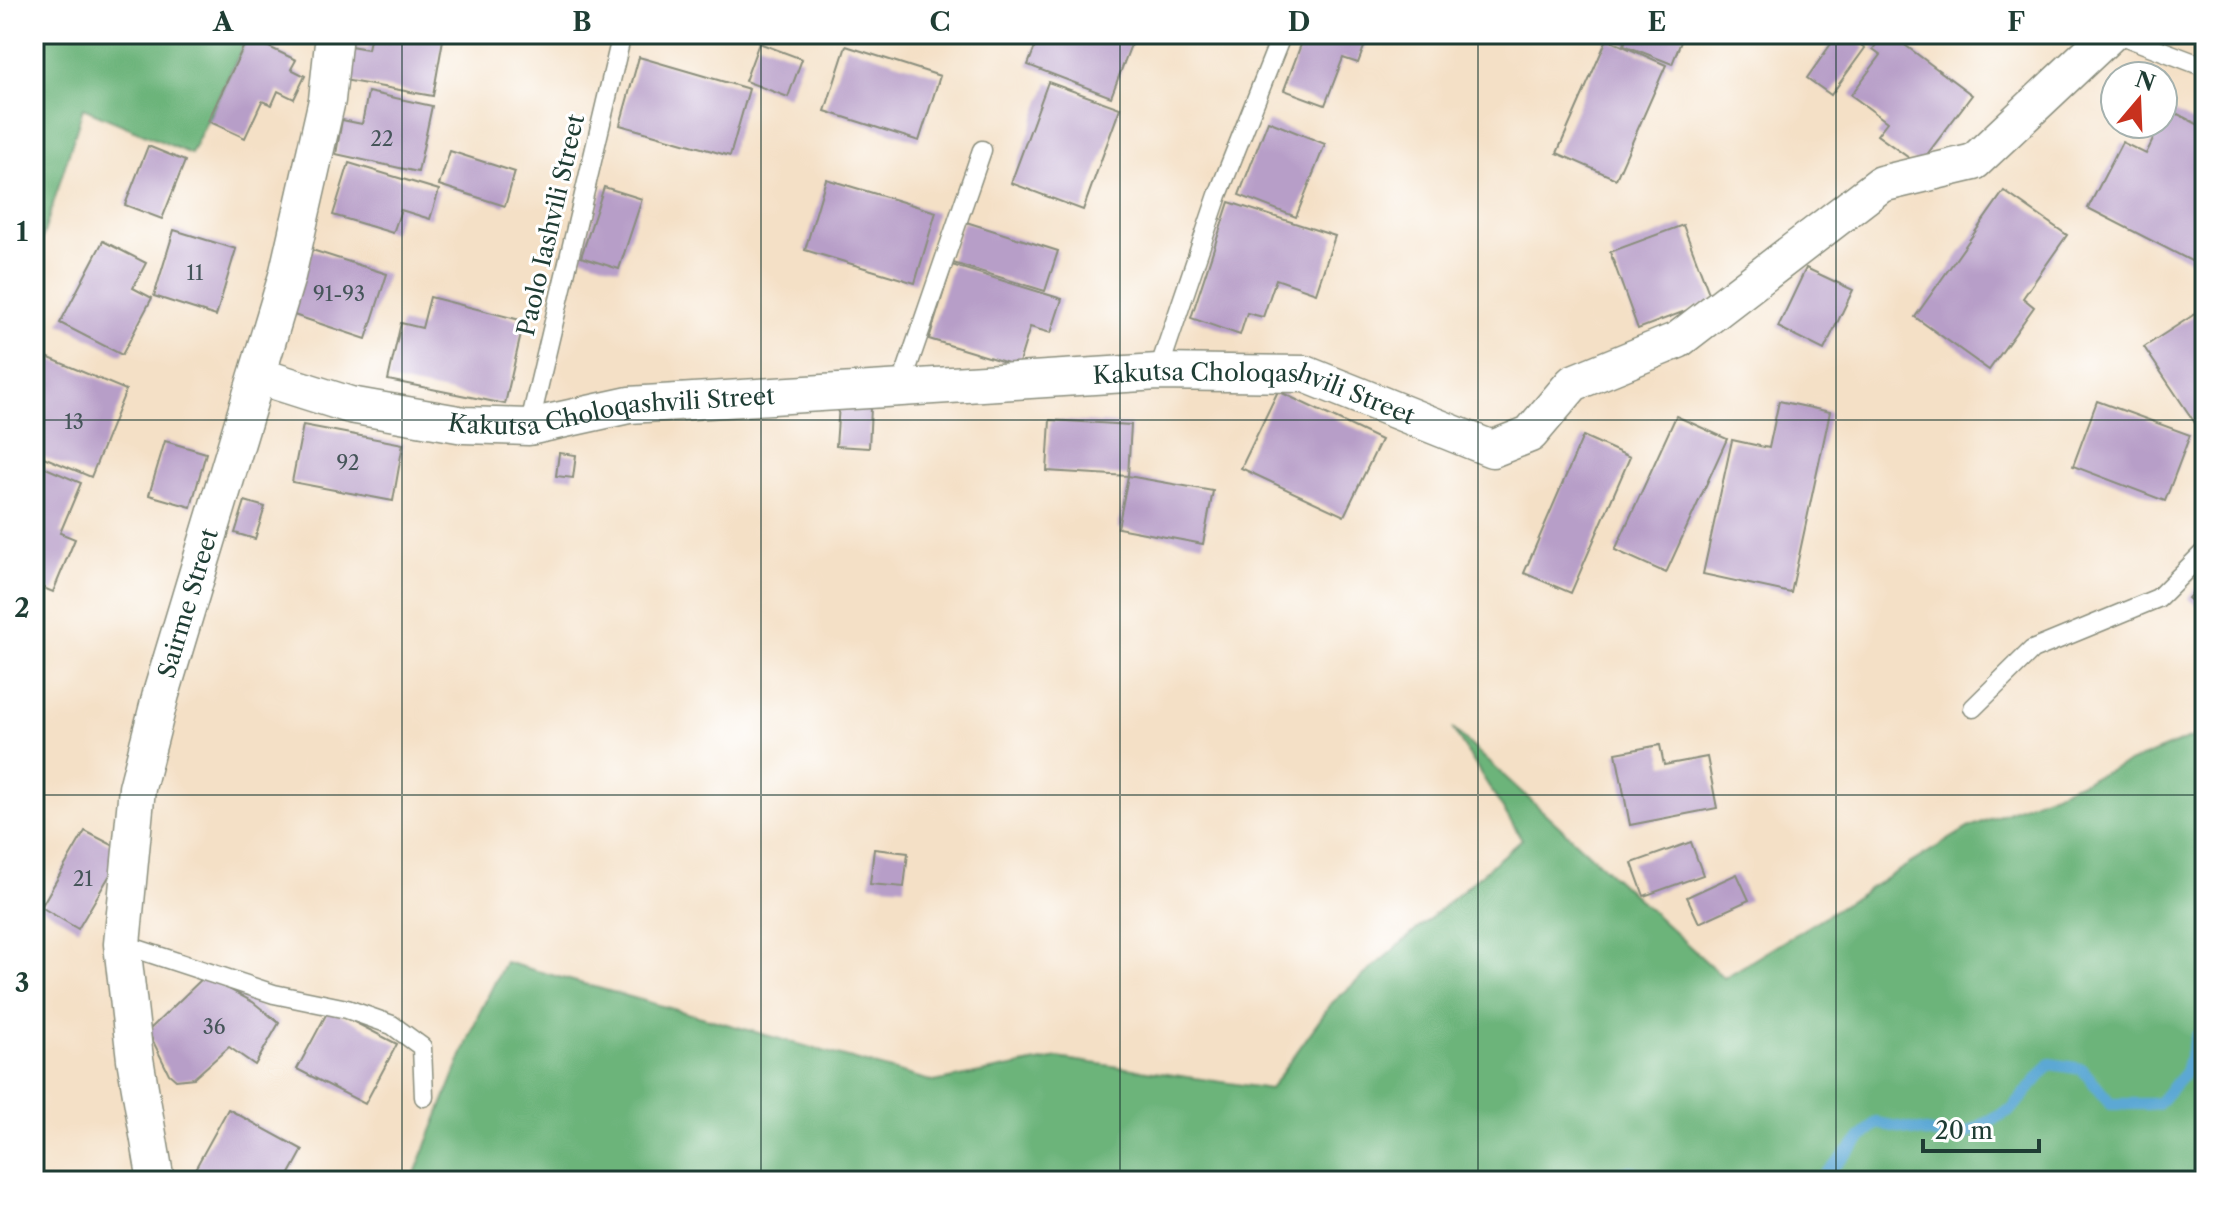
<svg xmlns="http://www.w3.org/2000/svg" width="2239" height="1215" font-family="'Libre Caslon Text',serif">
<style>
.forest{fill:#6cb47a;stroke:#467857;stroke-width:2}
.lines{fill:none;stroke-linecap:round;stroke-linejoin:round}
.stream{stroke:#5ba8d4;stroke-width:12}
.building{fill:#b79ec8}
.service-casing{stroke:#8a8e7d;stroke-width:21}
.minor-casing{stroke:#8a8e7d;stroke-width:39}
.service{stroke:#fff;stroke-width:18}
.minor{stroke:#fff;stroke-width:36}
.grid{fill:none;stroke:#1f3d34;stroke-width:2;stroke-opacity:0.55}
.labels{text-anchor:middle;stroke-width:6;stroke-linejoin:round;paint-order:stroke}
.number-label{font-size:20px;fill:#455559}
.street-label{font-size:24px;fill:#1f3d34;stroke:#fff}
.neatline{fill:none;stroke:#1f3d34;stroke-width:3}
.grid-label{font-size:26px;text-anchor:middle;font-weight:bold;fill:#1f3d34}
</style>
<rect width="100%" height="100%" fill="#fff"/>
<filter id="ink" filterUnits="userSpaceOnUse"><feTurbulence type="fractalNoise" baseFrequency=".0125" numOctaves="2"/><feDisplacementMap in="SourceGraphic" scale="16" xChannelSelector="R" yChannelSelector="G"/><feConvolveMatrix kernelMatrix="1 2 1 2 8 2 1 2 1" color-interpolation-filters="sRGB"/></filter>
<filter id="wash" filterUnits="userSpaceOnUse"><feTurbulence type="fractalNoise" baseFrequency=".006" numOctaves="4" result="noise"/><feDisplacementMap in="SourceGraphic" scale="32" xChannelSelector="R" yChannelSelector="G"/><feGaussianBlur stdDeviation="1.8" result="paint"/><feColorMatrix in="noise" values="0 0 0 0 0 0 0 0 0 0 0 0 0 0 0 0 0 1.4 0 .05"/><feComposite in="paint" operator="in"/></filter>
<g filter="url(#wash)">
<rect width="100%" height="100%" fill="#f4e0c6"/>
<g class="forest">
<polygon points="34,34 249,34 191,154 83,108 34,265"/>
<polygon points="1452,728 1724,978 1968,828 2205,732 2205,1181 412,1181 478,1016 505,962 934,1082 1058,1058 1270,1089 1332,1003 1522,839"/>
</g>
<g class="lines">
<g class="stream">
<polyline points="1570,1181 1570,1177 1629,1172 1676,1181"/>
<polyline points="1819,1181 1876,1123 1958,1138 2012,1109 2050,1064 2082,1069 2111,1104 2158,1104 2186,1071 2197,1035 2205,1033"/>
</g>
</g>
<g id="blocks">
<g class="building">
<polygon points="371,34 444,34 433,96 344,80 350,46 368,49"/>
<polygon points="1040,34 1135,34 1111,97 1028,65"/>
<polygon points="1305,34 1369,34 1358,63 1343,58 1325,105 1284,90"/>
<polygon points="1628,34 1684,34 1672,64 1624,45"/>
<polygon points="1838,34 1845,34 1865,48 1831,95 1807,78"/>
<polygon points="1884,34 1890,34 1972,95 1919,165 1877,135 1887,122 1851,95 1881,55 1873,49"/>
<polygon points="248,37 296,60 291,69 305,76 294,99 278,91 272,105 262,101 245,138 208,121"/>
<polygon points="1607,39 1666,65 1616,179 1557,153"/>
<polygon points="759,43 802,59 788,97 745,81"/>
<polygon points="846,46 940,76 919,141 825,111"/>
<polygon points="639,57 749,89 730,156 620,125"/>
<polygon points="1048,82 1120,108 1083,210 1011,183"/>
<polygon points="368,92 432,106 418,172 336,154 342,120 362,124"/>
<polygon points="2168,109 2205,128 2205,268 2088,208 2122,142 2146,154"/>
<polygon points="1268,121 1325,144 1296,217 1239,195"/>
<polygon points="148,146 185,161 162,219 125,205"/>
<polygon points="450,151 515,172 505,206 439,185"/>
<polygon points="349,163 439,190 430,219 401,210 393,233 333,215"/>
<polygon points="826,179 936,212 915,283 805,250"/>
<polygon points="604,187 642,199 619,269 581,257"/>
<polygon points="2004,191 2067,235 2023,298 2034,307 1989,370 1915,317"/>
<polygon points="1229,202 1335,236 1316,293 1276,279 1263,317 1247,313 1240,335 1191,318"/>
<polygon points="963,221 1058,251 1045,291 950,262"/>
<polygon points="1683,225 1712,301 1638,329 1610,252"/>
<polygon points="174,230 236,249 216,316 154,296"/>
<polygon points="103,241 146,263 133,288 152,298 122,355 60,323"/>
<polygon points="312,250 387,274 366,339 291,314"/>
<polygon points="952,265 1062,299 1051,333 1030,327 1018,366 929,339"/>
<polygon points="1806,268 1853,290 1824,350 1778,327"/>
<polygon points="430,297 524,321 505,404 388,380 401,323 422,328"/>
<polygon points="2198,312 2205,322 2205,417 2195,423 2144,347"/>
<polygon points="42,355 126,390 91,477 34,453 34,375"/>
<polygon points="1278,391 1381,440 1344,516 1241,468"/>
<polygon points="1779,401 1830,412 1791,593 1703,574 1732,440 1769,448"/>
<polygon points="2097,401 2190,435 2165,501 2073,466"/>
<polygon points="839,405 871,408 869,448 836,446"/>
<polygon points="1676,416 1727,439 1666,573 1615,550"/>
<polygon points="1050,420 1131,425 1128,476 1047,471"/>
<polygon points="303,425 403,444 393,501 292,482"/>
<polygon points="1583,436 1630,457 1571,593 1524,573"/>
<polygon points="165,441 206,453 191,507 149,495"/>
<polygon points="559,453 576,455 573,478 556,476"/>
<polygon points="34,463 81,483 60,533 75,539 53,592 34,584"/>
<polygon points="1128,476 1213,491 1203,544 1118,528"/>
<polygon points="245,501 265,507 255,539 235,533"/>
<polygon points="2205,578 2205,612 2188,598"/>
<polygon points="1660,745 1664,765 1707,757 1717,808 1630,825 1616,753"/>
<polygon points="85,831 124,851 78,929 41,907"/>
<polygon points="1691,842 1703,875 1644,896 1632,863"/>
<polygon points="874,849 908,853 904,887 870,884"/>
<polygon points="1737,874 1749,900 1699,923 1687,897"/>
<polygon points="205,976 253,1002 279,1023 255,1065 229,1047 194,1078 176,1080 169,1074 148,1031"/>
<polygon points="329,1009 397,1044 365,1104 297,1069"/>
<polygon points="228,1109 303,1150 286,1181 218,1181 195,1169"/>
</g>
</g>
</g>
<g filter="url(#ink)">
<use href="#blocks" fill-opacity="0" stroke="#8a8e7d" stroke-width="2"/>
<g class="lines">
<g class="service-casing">
<g id="service">
<polyline points="2118,34 2205,67"/>
<polyline points="1158,372 1218,195 1282,34"/>
<polyline points="900,389 982,150"/>
<polyline points="529,427 622,34"/>
<polyline points="1973,708 2032,650 2158,598 2205,551"/>
<polyline points="122,944 274,994 347,1009 392,1025 422,1047 424,1097"/>
</g>
</g>
<g class="minor-casing">
<g id="minor">
<path id="s1" d="M 259,376 L 350,405 L 464,425 L 529,427 L 629,405 L 1158,372 L 1305,374 L 1492,449 L 1530,434 L 1573,383 L 1678,340 L 1881,184 L 1974,162 L 2110,34"/>
<path id="s2" d="M 156,1181 L 135,1059 L 122,944 L 137,788 L 161,694 L 287,276 L 327,100 L 334,34"/>
</g>
</g>
<use href="#service" class="service"/>
<use href="#minor" class="minor"/>
</g>
</g>
<path class="grid" d="M 402,34 L 402,1181M 761,34 L 761,1181M 1120,34 L 1120,1181M 1478,34 L 1478,1181M 1836,34 L 1836,1181M 34,420 L 2205,420M 34,795 L 2205,795"/>
<g class="labels">
<g class="number-label">
<text x="382" y="146">22</text>
<text x="195" y="280">11</text>
<text x="339" y="301">91-93</text>
<text x="74" y="429">13</text>
<text x="348" y="470">92</text>
<text x="83" y="886">21</text>
<text x="214" y="1034">36</text>
</g>
<g class="street-label">
<text transform="translate(551 225) rotate(-77)" y="8">Paolo Iashvili Street</text>
<text dy="8" stroke="none"><textPath href="#s1" startOffset="1008">Kakutsa Choloqashvili Street</textPath></text>
<text dy="8" stroke="none"><textPath href="#s1" startOffset="360">Kakutsa Choloqashvili Street</textPath></text>
<text dy="8" stroke="none"><textPath href="#s2" startOffset="588">Sairme Street</textPath></text>
</g>
</g>
<rect width="2239" height="1215" fill="none" stroke="#fff" stroke-width="88"/>
<g transform="translate(2139 100) rotate(19)"><circle r="38" fill="#ffffff" stroke="#a5b1ae" stroke-width="2"/>
<path d="M0-6L14 30L0 20L-14 30Z" fill="#c8321e"/>
<text y="-12" font-size="22" font-weight="bold" text-anchor="middle" fill="#1f3d34">N</text>
</g>
<path d="M1923 1139v12h116v-12" fill="none" stroke="#1f3d34" stroke-width="4"/>
<text x="1935" y="1139" font-size="24" fill="#1f3d34" stroke="#ffffff" stroke-width="6" paint-order="stroke">20 m</text>
<rect x="44" y="44" width="2151" height="1127" class="neatline"/>
<g class="grid-label">
<text x="223" y="31">A</text>
<text x="582" y="31">B</text>
<text x="940" y="31">C</text>
<text x="1299" y="31">D</text>
<text x="1657" y="31">E</text>
<text x="2016" y="31">F</text>
<text x="22" y="241">1</text>
<text x="22" y="617">2</text>
<text x="22" y="992">3</text>
</g>
</svg>
